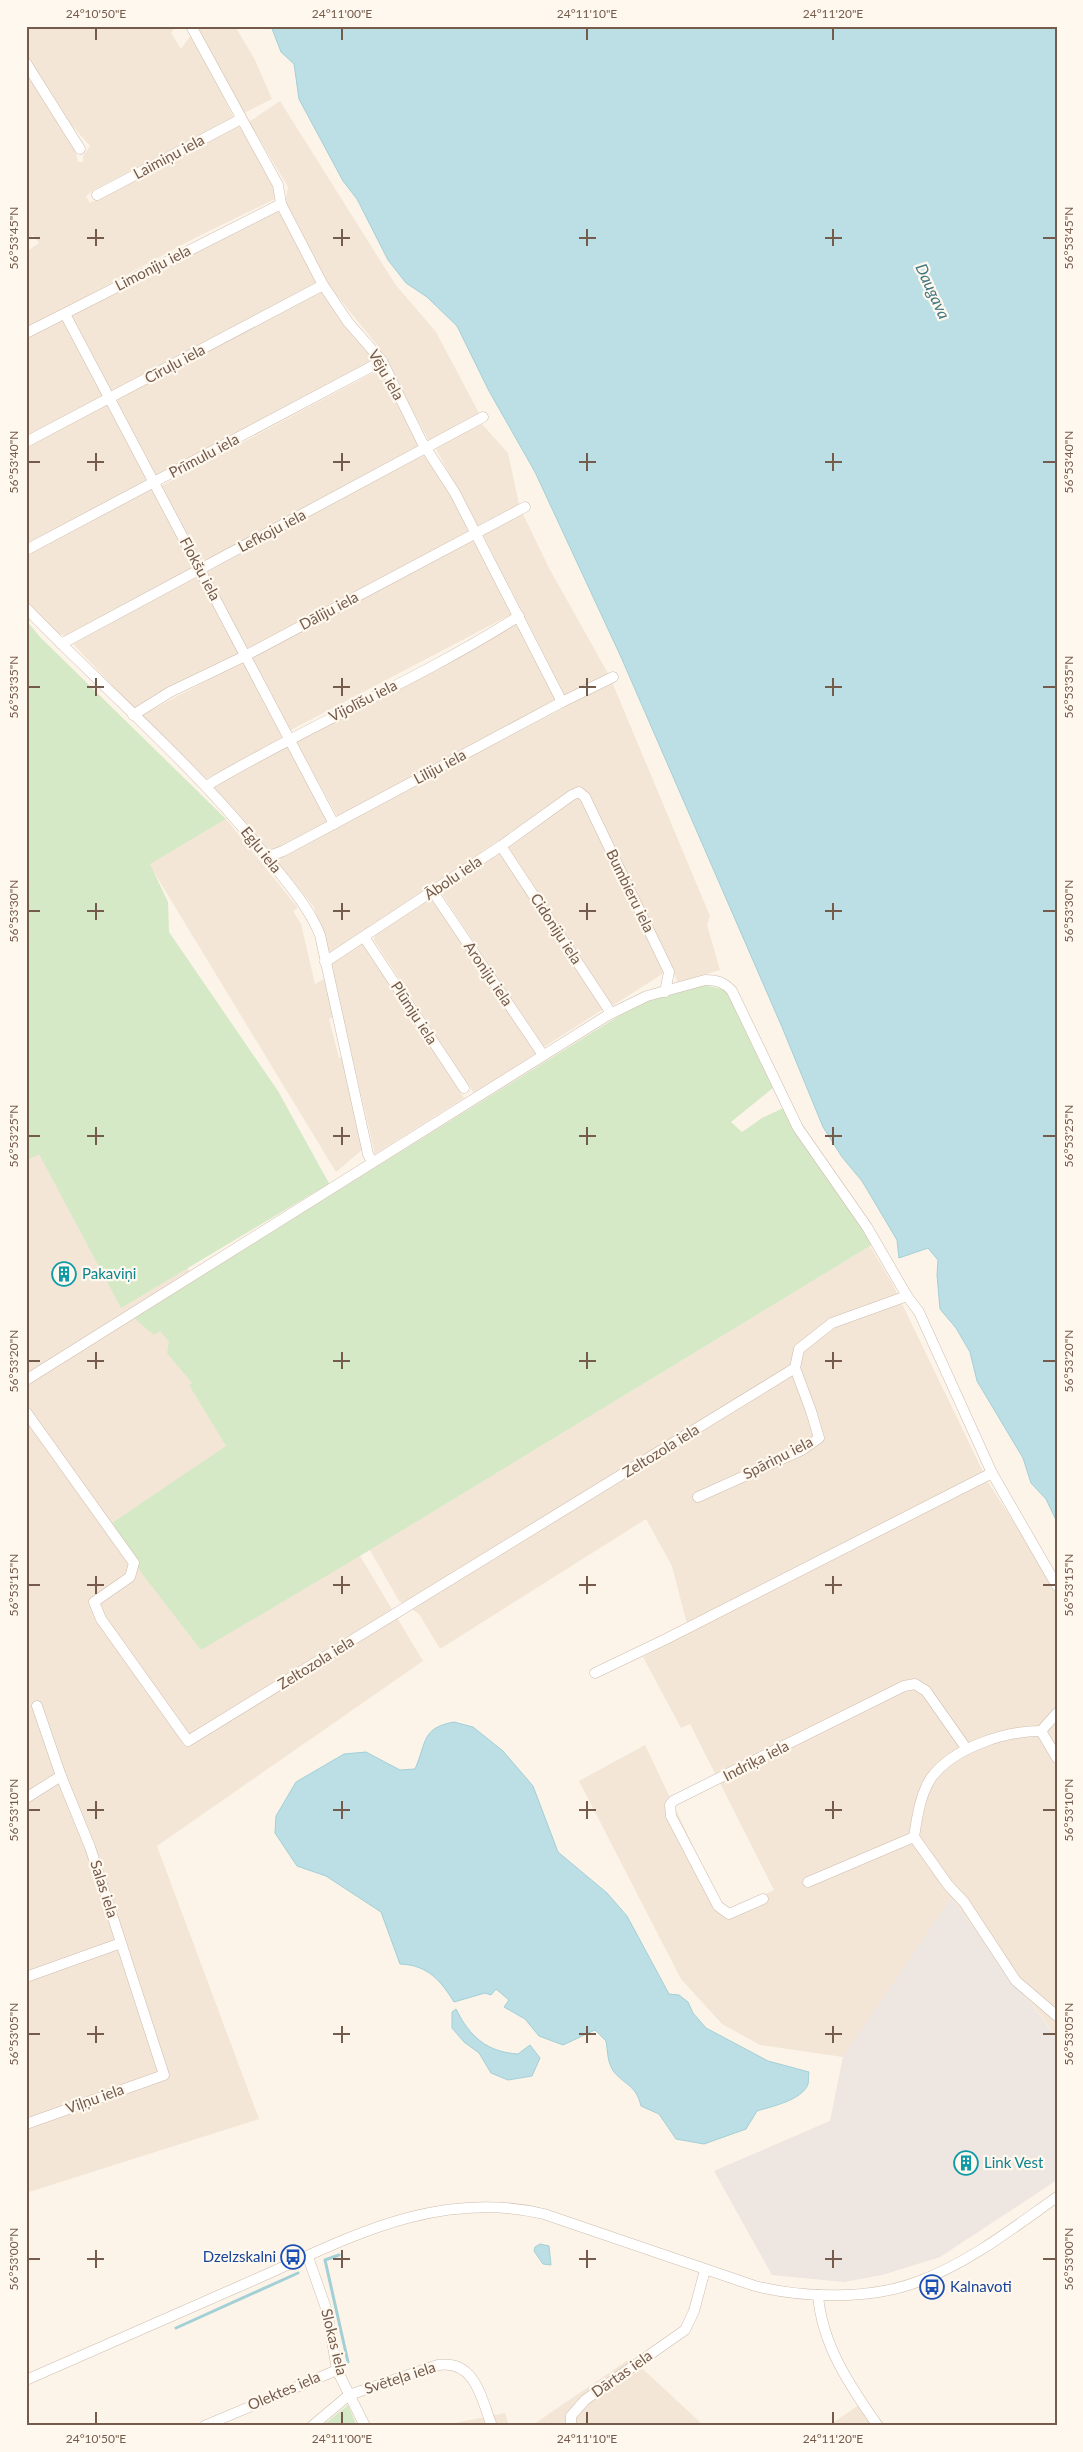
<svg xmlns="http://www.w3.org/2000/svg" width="1083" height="2452" font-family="Lato,sans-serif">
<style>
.residential{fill:#f3e6d6}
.industrial{fill:#ede6e1}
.green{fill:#d5e9c6}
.water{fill:#bcdfe5;stroke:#a3cfd7}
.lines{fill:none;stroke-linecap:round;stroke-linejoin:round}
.stream{stroke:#a3cfd7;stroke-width:3}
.minor-casing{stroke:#cebcae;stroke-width:11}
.minor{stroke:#fff;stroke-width:10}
.ticks{fill:none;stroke:#755b4c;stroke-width:2}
.labels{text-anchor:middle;stroke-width:4.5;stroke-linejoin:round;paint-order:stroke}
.street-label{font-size:15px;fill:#755b4c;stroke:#fef8ee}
.culture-label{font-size:15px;fill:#0d838f;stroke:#fef8ee;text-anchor:start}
.transit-label{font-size:15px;fill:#164399;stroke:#fef8ee;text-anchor:end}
.water-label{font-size:16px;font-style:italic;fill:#437781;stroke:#fef8ee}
.neatline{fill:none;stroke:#755b4c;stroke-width:2}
.ticks-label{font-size:12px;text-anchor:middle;fill:#755b4c}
</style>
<rect width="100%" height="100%" fill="#fcf4e8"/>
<g class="residential">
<polygon points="26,26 176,26 171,33 181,49 192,34 234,118 94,190 86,196 90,203 238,124 274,184 275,199 195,238 26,329 26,252 39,243 33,235 26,240 26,73 75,149 78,162 83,162 83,156 90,146 68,121 26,55"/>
<polygon points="196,26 235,26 255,60 272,99 244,113"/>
<polygon points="280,101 395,284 436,332 480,415 429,441 377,345 329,286 285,202 288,187 249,122"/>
<polygon points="276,211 282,215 317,281 316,283 111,394 69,316"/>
<polygon points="323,291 375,357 375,360 156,477 115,400"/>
<polygon points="64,319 106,397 26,439 26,339"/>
<polygon points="382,368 420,447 205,562 200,562 161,486"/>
<polygon points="106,405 112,409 149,481 26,546 26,447"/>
<polygon points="482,424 508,453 519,504 477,526 435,447"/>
<polygon points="425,453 429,454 471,530 247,649 207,573 210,566"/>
<polygon points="154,487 196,566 67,637 57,633 26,601 26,555"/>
<polygon points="523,514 549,568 610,677 565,696 483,535"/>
<polygon points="476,539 514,613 289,731 250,657"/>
<polygon points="198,573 240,653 134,708 73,644"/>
<polygon points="511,625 521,626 556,698 555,702 338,818 296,741"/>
<polygon points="244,661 286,738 205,779 140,716"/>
<polygon points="612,682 710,916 707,925 720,970 678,982 583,790 576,788 330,955 327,953 314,907 275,859"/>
<polygon points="288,744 331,823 271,852 213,787"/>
<polygon points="578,796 583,800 667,971 612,1006 507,846"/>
<polygon points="226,819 298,908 293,911 301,924 315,984 324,979 333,1017 329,1019 339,1058 342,1057 362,1150 336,1172 149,864"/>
<polygon points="500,850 605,1008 544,1047 440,891"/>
<polygon points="431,897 536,1053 475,1095 374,940 375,934"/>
<polygon points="363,943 464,1098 375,1154 330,964"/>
<polygon points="97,1117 423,1661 157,1846 259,2119 26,2193 26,1159"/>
<polygon points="870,1246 892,1283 988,1482 1057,1590 1057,2037 951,1898 843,2057 760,2045 722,2024 681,1979 579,1781 645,1745 725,1913 774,1890 690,1724 681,1728 643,1657 689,1632 672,1566 646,1519 440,1649 419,1614 399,1601 370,1550"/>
<polygon points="631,2358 704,2426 531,2426"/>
<polygon points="859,2405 872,2426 828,2426"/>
<polygon points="505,2413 509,2426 440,2426"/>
</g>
<polygon class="industrial" points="951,1898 1057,2038 1057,2180 940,2257 882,2275 844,2282 772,2275 714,2171 830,2121 843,2057"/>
<g class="green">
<polygon points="26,620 41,638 226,819 150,864 168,902 169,932 278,1091 330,1185 315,1192 121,1308 39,1154 26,1161"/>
<polygon points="704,985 722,989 733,997 773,1088 731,1122 742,1132 762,1118 783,1108 873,1241 870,1246 370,1550 201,1650 140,1571 134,1557 112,1523 226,1446 189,1385 192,1383 167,1353 169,1342 160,1331 154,1335 135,1319 135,1317 638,1004"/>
<polygon points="348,2405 357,2426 322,2426"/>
</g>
<g class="water">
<polygon points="271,26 1057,26 1057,1522 1046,1499 1031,1483 1023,1458 977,1381 970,1352 956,1328 940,1309 937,1275 938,1260 928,1248 899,1258 897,1240 881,1213 862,1181 842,1157 823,1127 782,1027 621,657 535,472 489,391 457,326 427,297 406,283 388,260 357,199 343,181 299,99 294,64 281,52"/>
<path d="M 454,1722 L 473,1727 L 503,1751 L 533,1786 L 558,1852 L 607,1893 L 627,1916 L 669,1994 L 679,1995 L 688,2002 L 693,2013 L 706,2028 L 768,2061 L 809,2072 C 808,2076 809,2081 808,2084 C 803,2100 770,2107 757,2111 L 746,2129 L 704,2144 L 676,2139 L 659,2114 L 641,2106 C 636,2085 626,2086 614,2072 C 607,2062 608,2052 606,2041 L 595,2030 L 563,2045 L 539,2036 L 525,2019 L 504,2007 L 509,2000 L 496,1989 L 491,1995 L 485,1993 L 454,2002 C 441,1981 428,1965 400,1964 L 381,1912 L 326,1876 L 297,1866 L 275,1833 L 276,1816 L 296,1782 L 344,1754 L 366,1752 L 400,1770 L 415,1769 C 427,1742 421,1728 454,1722 Z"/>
<path d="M 456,2009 C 470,2037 487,2052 518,2054 L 530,2045 L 540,2058 L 532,2076 L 508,2080 L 491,2073 L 479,2053 L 464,2042 L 452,2028 L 452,2012 Z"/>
<polygon points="540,2244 549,2246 551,2265 543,2264 534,2251 535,2247"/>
</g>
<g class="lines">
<g class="stream">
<polyline points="339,2255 325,2260 348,2362"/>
<polyline points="176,2328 298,2273"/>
</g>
<g class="minor-casing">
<g id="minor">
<polyline points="191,26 278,185 281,204 323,285 348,322 382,361 422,442 455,493 562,702"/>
<polyline points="26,63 80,149"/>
<polyline points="97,195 241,119"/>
<polyline points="65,314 334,824"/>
<polyline points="26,333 281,204"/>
<polyline points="26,442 323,285"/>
<polyline points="26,550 382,361"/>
<path d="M 26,608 C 106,691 195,766 267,857 C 286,882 308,905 320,935 L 368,1154 L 372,1162"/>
<polyline points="61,644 483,417"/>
<polyline points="133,715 170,692 245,656 525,507"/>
<path d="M 206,786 C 308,725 419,680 519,616"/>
<polyline points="501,846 611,1013"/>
<polyline points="267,857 283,851 562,702 613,677"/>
<polyline points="433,892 543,1055"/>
<polyline points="364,937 464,1088"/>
<polyline points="325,962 501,846 572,795 579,792 585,797 669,972 665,992"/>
<polyline points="795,1368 799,1349 832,1323 907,1296"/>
<path d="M 26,1380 L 608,1015 L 647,996 L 705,980 C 717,980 724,982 732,991 L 798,1128 L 867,1227 L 907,1296 L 919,1312 L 992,1473 L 1057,1586"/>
<polyline points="26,1412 134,1563 130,1577 94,1602 101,1619 188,1741 795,1368"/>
<polyline points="698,1497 802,1450 819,1438 811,1411 795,1368"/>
<polyline points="595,1673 664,1640 992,1473"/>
<polyline points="1041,1731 1057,1758"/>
<polyline points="1041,1731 1057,1713"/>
<polyline points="26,1798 61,1776"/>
<polyline points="914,1837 948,1885 964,1902 1016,1981 1057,2016"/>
<path d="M 914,1837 C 917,1818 920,1795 931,1778 C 953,1748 1004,1731 1041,1731"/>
<polyline points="808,1882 914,1837"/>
<polyline points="763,1899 729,1914 718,1906 671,1816 670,1805 673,1801 904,1686 915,1684 926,1691 966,1748"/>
<polyline points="26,1977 121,1943"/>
<polyline points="26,2124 164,2075 90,1847 61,1776 37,1706"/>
<polyline points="308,2257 327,2311 337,2370 365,2426"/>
<path d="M 818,2295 C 822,2345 850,2386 878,2426"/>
<path d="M 26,2380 C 97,2349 167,2318 238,2287 C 338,2244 431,2187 544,2214 L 755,2286 C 804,2298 869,2300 917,2282 C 969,2263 1013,2228 1057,2197"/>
<polyline points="204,2426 337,2370"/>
<path d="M 312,2426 L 349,2395 L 438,2365 C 475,2359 481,2398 492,2426"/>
<polyline points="571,2426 571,2416 585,2400 685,2330 694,2311 705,2270"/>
</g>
</g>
<use href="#minor" class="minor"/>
</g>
<path class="ticks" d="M 96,28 L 96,40M 342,28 L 342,40M 587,28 L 587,40M 833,28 L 833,40M 96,229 L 96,246M 342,229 L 342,246M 587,229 L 587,246M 833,229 L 833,246M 28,238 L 40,238M 87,238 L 104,238M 333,238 L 350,238M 579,238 L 596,238M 825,238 L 842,238M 1043,238 L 1056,238M 96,453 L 96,471M 342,453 L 342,471M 587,453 L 587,471M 833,453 L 833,471M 28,462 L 40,462M 87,462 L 104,462M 333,462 L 350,462M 579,462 L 596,462M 825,462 L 842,462M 1043,462 L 1056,462M 96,678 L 96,696M 342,678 L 342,696M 587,678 L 587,696M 833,678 L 833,696M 28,687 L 40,687M 87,687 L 104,687M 333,687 L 350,687M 579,687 L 596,687M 825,687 L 842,687M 1043,687 L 1056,687M 96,903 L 96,920M 342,903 L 342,920M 587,903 L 587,920M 833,903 L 833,920M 28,911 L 40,911M 87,911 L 104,911M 333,911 L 350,911M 579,911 L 596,911M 825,911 L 842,911M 1043,911 L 1056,911M 96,1127 L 96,1145M 342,1127 L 342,1145M 587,1127 L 587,1145M 833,1127 L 833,1145M 28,1136 L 40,1136M 87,1136 L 104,1136M 333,1136 L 350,1136M 579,1136 L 596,1136M 825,1136 L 842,1136M 1043,1136 L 1056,1136M 96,1352 L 96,1369M 342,1352 L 342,1369M 587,1352 L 587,1369M 833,1352 L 833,1369M 28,1361 L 40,1361M 87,1361 L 104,1361M 333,1361 L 350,1361M 579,1361 L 596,1361M 825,1361 L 842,1361M 1043,1361 L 1056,1361M 96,1576 L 96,1594M 342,1576 L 342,1594M 587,1576 L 587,1594M 833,1576 L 833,1594M 28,1585 L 40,1585M 87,1585 L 104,1585M 333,1585 L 350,1585M 579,1585 L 596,1585M 825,1585 L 842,1585M 1043,1585 L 1056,1585M 96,1801 L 96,1819M 342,1801 L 342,1819M 587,1801 L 587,1819M 833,1801 L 833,1819M 28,1810 L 40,1810M 87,1810 L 104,1810M 333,1810 L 350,1810M 579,1810 L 596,1810M 825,1810 L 842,1810M 1043,1810 L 1056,1810M 96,2026 L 96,2043M 342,2026 L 342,2043M 587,2026 L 587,2043M 833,2026 L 833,2043M 28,2034 L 40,2034M 87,2034 L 104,2034M 333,2034 L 350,2034M 579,2034 L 596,2034M 825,2034 L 842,2034M 1043,2034 L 1056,2034M 96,2250 L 96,2268M 342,2250 L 342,2268M 587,2250 L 587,2268M 833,2250 L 833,2268M 28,2259 L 40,2259M 87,2259 L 104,2259M 333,2259 L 350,2259M 579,2259 L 596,2259M 825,2259 L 842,2259M 1043,2259 L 1056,2259M 96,2412 L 96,2424M 342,2412 L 342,2424M 587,2412 L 587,2424M 833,2412 L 833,2424"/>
<defs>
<g id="building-ring" transform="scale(1.25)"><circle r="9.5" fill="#fef8ee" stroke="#0f9aa8" stroke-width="1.5"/><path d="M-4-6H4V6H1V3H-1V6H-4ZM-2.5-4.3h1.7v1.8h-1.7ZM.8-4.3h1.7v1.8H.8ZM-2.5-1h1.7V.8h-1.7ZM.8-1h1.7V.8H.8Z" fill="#0f9aa8"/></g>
<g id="bus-ring" transform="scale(1.25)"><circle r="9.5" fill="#fef8ee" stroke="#1a4fb4" stroke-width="1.5"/><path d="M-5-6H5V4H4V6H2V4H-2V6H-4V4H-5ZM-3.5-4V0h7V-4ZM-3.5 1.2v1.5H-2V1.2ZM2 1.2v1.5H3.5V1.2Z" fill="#1a4fb4"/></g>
</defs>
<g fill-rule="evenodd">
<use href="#building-ring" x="64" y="1274"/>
<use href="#building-ring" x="966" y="2163"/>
<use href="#bus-ring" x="293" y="2257"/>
<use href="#bus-ring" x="932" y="2287"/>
</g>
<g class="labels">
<g class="street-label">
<text transform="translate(169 157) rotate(-28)" y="5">Laimiņu iela</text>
<text transform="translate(153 268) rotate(-27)" y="5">Limoniju iela</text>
<text transform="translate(175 364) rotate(-28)" y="5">Cīruļu iela</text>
<text transform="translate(386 375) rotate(60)" y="5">Vēju iela</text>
<text transform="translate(204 456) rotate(-28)" y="5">Prīmulu iela</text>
<text transform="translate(272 531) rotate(-28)" y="5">Lefkoju iela</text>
<text transform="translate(200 569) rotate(62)" y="5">Flokšu iela</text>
<text transform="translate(329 611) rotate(-28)" y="5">Dāliju iela</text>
<text transform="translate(363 701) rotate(-27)" y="5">Vijolīšu iela</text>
<text transform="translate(440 767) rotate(-28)" y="5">Liliju iela</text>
<text transform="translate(261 850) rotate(51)" y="5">Egļu iela</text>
<text transform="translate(453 878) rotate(-34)" y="5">Ābolu iela</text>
<text transform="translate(630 891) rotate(64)" y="5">Bumbieru iela</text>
<text transform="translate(556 929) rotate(57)" y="5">Cidoniju iela</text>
<text transform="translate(488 974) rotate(56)" y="5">Aroniju iela</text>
<text transform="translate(414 1013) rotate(57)" y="5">Plūmju iela</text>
<text transform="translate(661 1451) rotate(-32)" y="5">Zeltozola iela</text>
<text transform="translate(778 1458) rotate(-27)" y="5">Spāriņu iela</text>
<text transform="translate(316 1663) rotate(-32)" y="5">Zeltozola iela</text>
<text transform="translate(756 1761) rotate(-27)" y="5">Indriķa iela</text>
<text transform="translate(104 1889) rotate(72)" y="5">Salas iela</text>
<text transform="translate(95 2099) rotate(-20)" y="5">Viļņu iela</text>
<text transform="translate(334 2342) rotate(76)" y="5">Slokas iela</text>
<text transform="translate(622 2374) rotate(-35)" y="5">Dārtas iela</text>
<text transform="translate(400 2378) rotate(-18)" y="5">Svēteļa iela</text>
<text transform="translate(284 2391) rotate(-23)" y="5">Olektes iela</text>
</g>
<g class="culture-label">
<text x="82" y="1279">Pakaviņi</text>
<text x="984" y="2168">Link Vest</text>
</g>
<g class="transit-label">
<text x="276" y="2262">Dzelzskalni</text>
<text x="950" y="2292" text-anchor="start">Kalnavoti</text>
</g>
<g class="water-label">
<text transform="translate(933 291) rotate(65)" y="6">Daugava</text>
</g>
</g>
<rect width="1083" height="2452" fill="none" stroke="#fef8ee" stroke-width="55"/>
<rect x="28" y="28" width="1028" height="2396" class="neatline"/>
<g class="ticks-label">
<text x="96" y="18">24°10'50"E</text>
<text x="342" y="18">24°11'00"E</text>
<text x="587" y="18">24°11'10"E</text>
<text x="833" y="18">24°11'20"E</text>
<text transform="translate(14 238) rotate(-90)" y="4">56°53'45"N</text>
<text transform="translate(1069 238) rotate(-90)" y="4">56°53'45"N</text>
<text transform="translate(14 462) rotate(-90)" y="4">56°53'40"N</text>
<text transform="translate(1069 462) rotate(-90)" y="4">56°53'40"N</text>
<text transform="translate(14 687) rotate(-90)" y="4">56°53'35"N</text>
<text transform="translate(1069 687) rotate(-90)" y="4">56°53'35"N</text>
<text transform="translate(14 911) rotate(-90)" y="4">56°53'30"N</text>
<text transform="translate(1069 911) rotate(-90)" y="4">56°53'30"N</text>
<text transform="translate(14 1136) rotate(-90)" y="4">56°53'25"N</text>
<text transform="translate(1069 1136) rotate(-90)" y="4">56°53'25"N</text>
<text transform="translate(14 1361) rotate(-90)" y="4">56°53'20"N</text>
<text transform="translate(1069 1361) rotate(-90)" y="4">56°53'20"N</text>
<text transform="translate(14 1585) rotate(-90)" y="4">56°53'15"N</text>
<text transform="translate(1069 1585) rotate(-90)" y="4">56°53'15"N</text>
<text transform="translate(14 1810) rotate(-90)" y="4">56°53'10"N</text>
<text transform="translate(1069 1810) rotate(-90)" y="4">56°53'10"N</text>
<text transform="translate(14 2034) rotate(-90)" y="4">56°53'05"N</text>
<text transform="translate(1069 2034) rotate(-90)" y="4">56°53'05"N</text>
<text transform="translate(14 2259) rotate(-90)" y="4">56°53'00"N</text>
<text transform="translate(1069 2259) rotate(-90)" y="4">56°53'00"N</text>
<text x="96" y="2443">24°10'50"E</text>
<text x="342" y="2443">24°11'00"E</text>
<text x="587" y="2443">24°11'10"E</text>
<text x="833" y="2443">24°11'20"E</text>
</g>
</svg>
